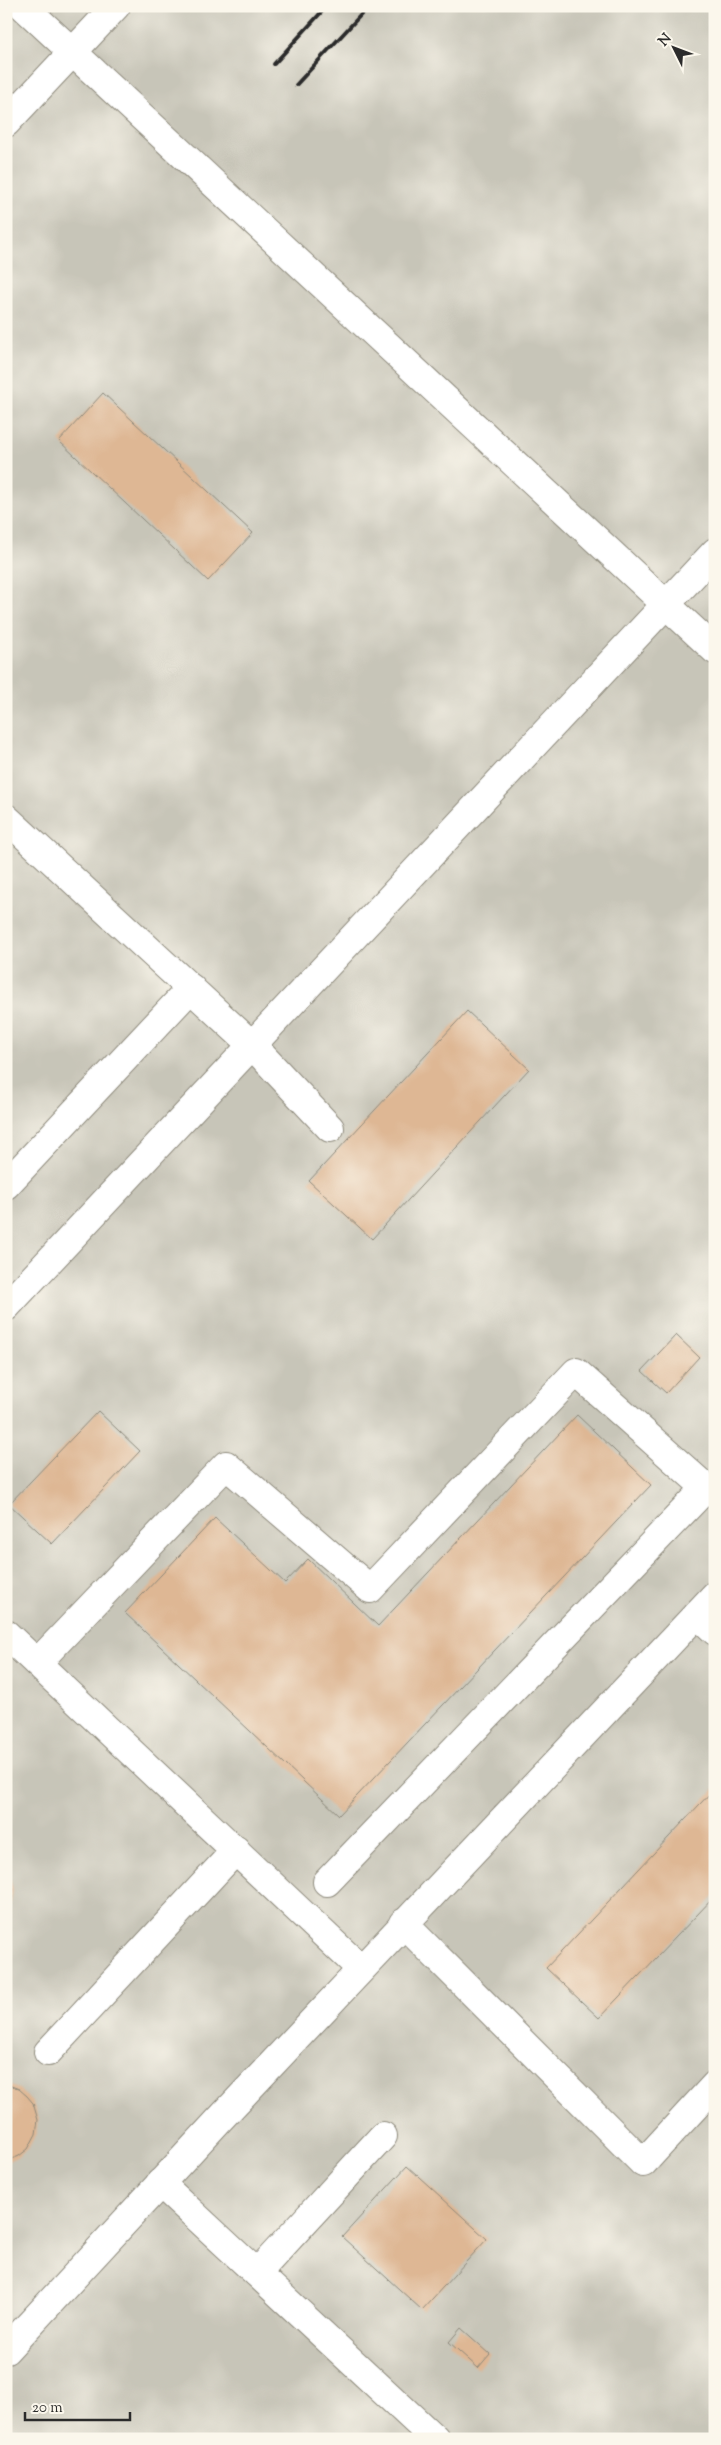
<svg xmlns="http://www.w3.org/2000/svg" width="721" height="2445" font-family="'Sorts Mill Goudy',serif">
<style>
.industrial{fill:#c7c5b8}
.building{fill:#deb794}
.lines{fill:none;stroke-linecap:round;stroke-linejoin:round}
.minor-casing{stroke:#8c887a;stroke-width:30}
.minor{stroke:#fff;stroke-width:28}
.rail{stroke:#2b2b2b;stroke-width:4}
</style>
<rect width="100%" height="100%" fill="#fbf7ec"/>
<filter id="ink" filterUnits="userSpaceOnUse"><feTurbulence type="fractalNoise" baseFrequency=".02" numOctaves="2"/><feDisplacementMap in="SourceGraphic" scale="10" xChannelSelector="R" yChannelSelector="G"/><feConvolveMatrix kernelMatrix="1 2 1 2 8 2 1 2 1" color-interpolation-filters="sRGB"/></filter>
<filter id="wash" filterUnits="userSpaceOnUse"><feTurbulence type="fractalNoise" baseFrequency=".0096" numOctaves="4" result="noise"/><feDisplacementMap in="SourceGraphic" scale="20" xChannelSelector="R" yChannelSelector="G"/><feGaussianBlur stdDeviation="1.12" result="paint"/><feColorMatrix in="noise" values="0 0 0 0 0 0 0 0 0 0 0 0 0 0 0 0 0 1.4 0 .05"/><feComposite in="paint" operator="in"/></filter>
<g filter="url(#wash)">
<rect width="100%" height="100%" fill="#eee6c9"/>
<rect class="industrial" x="6" y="6" width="709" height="2433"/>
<g id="blocks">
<g class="building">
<polygon points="103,393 253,533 208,581 59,441"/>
<polygon points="467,1011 529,1069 372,1239 309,1181"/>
<polygon points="676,1335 699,1357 666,1393 642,1371"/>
<polygon points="98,1411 140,1451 52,1544 9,1504"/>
<polygon points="577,1415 651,1485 339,1815 125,1613 215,1518 285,1583 308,1559 378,1626"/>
<polygon points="715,1788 715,1896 599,2018 546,1968"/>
<polygon points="6,1874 10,1879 13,1890 11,1902 6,1909"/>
<polygon points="6,2084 19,2089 27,2096 33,2103 38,2120 36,2134 28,2149 19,2156 6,2162"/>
<polygon points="407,2166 487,2239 422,2310 342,2237"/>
<polygon points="461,2328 490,2354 478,2368 449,2342"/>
</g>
</g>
</g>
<g filter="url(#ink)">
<use href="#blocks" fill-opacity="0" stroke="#8c887a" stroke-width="1"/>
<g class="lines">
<g class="minor-casing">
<g id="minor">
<polyline points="23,6 715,650"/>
<polyline points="6,123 116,6"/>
<polyline points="6,818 252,1045 330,1128"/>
<polyline points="6,1185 191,988"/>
<polyline points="6,1307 715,552"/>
<polyline points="697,1614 715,1631"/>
<polyline points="6,1634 361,1969"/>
<polyline points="37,1663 226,1465 370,1589 576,1372 706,1488 327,1882"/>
<polyline points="403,1923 643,2163 715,2085"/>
<polyline points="48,2052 236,1850"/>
<polyline points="160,2183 435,2439"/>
<polyline points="257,2273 383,2136"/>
<polyline points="6,2350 220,2119 715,1595"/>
</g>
</g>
<use href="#minor" class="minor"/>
<g class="rail">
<polyline points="274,64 327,6"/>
<polyline points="296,85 369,6"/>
</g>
</g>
</g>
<rect width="721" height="2445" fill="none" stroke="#fbf7ec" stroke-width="25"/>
<g transform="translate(674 48) rotate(312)" stroke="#fbf7ec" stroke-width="4" paint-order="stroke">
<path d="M0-4L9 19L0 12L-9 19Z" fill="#2b2b2b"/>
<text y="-8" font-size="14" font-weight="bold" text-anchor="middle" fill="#2b2b2b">N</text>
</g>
<path d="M25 2412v8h105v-8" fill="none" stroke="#2b2b2b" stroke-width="2.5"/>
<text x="32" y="2412" font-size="15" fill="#2b2b2b" stroke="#fbf7ec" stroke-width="4" paint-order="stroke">20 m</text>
</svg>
